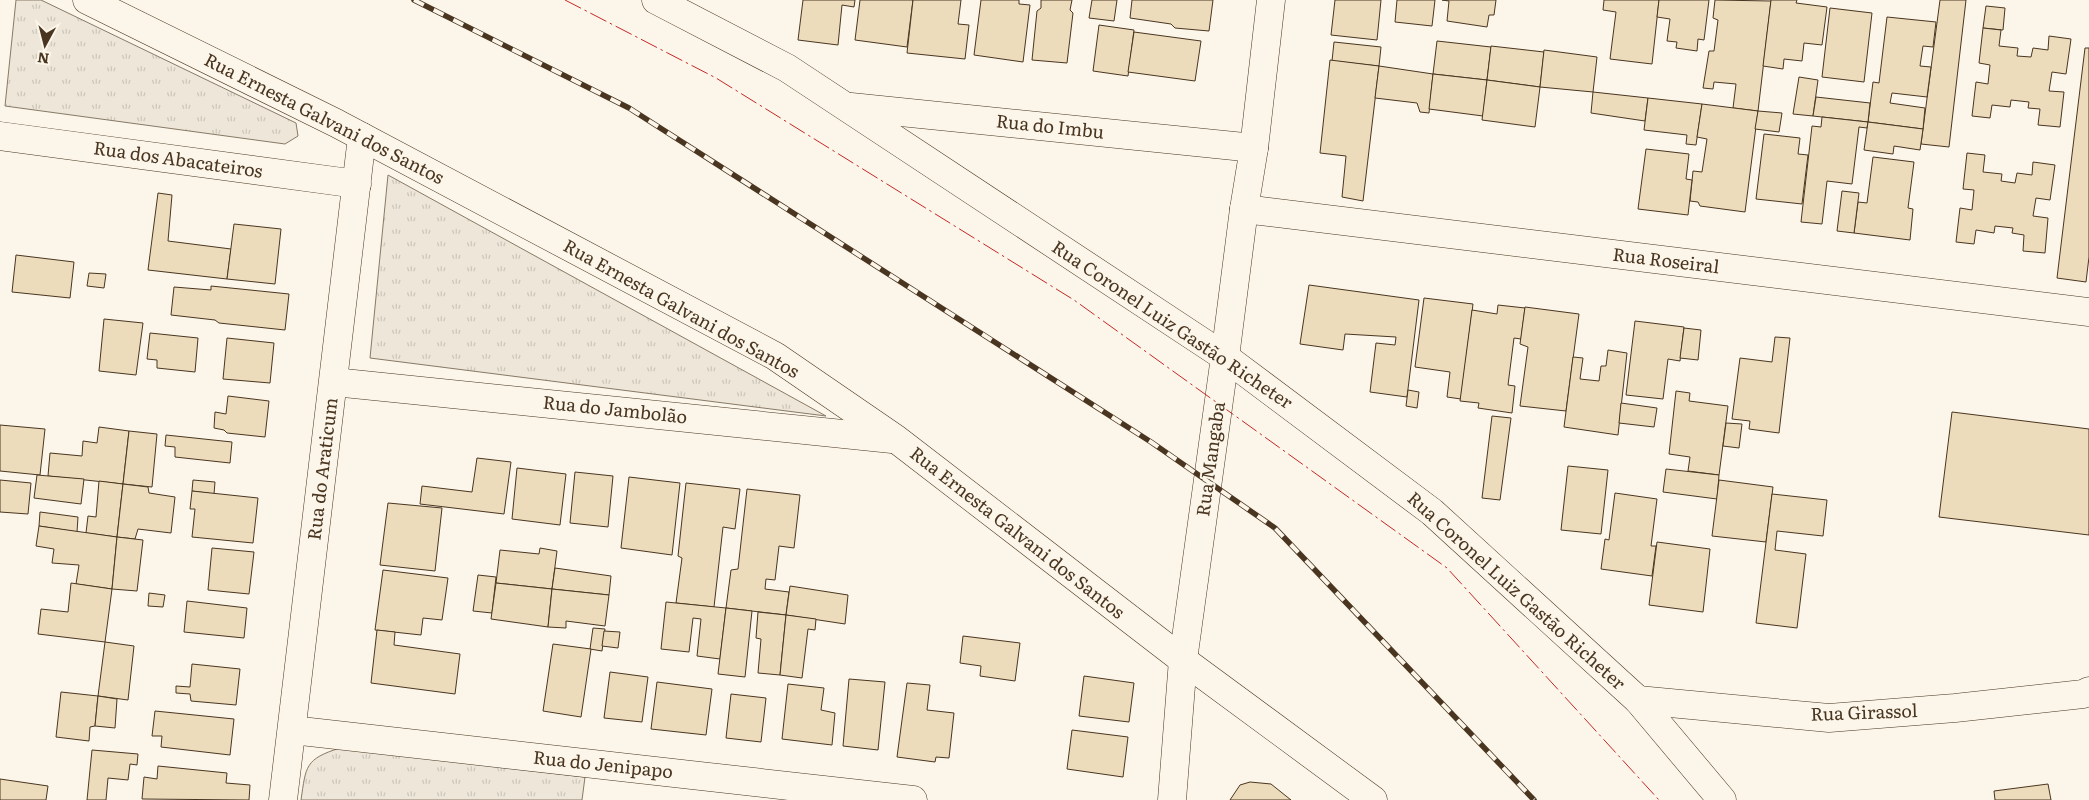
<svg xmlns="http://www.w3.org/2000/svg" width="2089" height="800" font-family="Literata,serif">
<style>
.park{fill:url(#park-tufts);stroke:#887966}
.building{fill:#ecdcbc;stroke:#4a3520}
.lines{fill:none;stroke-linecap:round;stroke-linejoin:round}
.minor-casing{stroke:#4a3520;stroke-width:29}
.minor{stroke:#fbf6e9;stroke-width:28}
.rail-casing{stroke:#4a3520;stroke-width:5.5}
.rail{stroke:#fbf6e9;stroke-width:4;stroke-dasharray:11;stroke-linecap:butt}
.power{stroke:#c62828;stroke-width:1;stroke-dasharray:18 4 2.5 4;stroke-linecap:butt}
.labels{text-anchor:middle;stroke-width:4;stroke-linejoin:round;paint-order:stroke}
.street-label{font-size:18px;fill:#4a3520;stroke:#fbf6e9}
</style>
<defs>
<pattern id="park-tufts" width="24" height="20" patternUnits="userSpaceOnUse" patternTransform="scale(1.25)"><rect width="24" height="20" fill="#ede6d9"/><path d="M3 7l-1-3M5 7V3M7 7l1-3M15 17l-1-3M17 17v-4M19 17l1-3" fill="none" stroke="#cdc6ba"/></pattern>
</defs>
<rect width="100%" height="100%" fill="#fbf6e9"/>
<g class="park">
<polygon points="16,0 41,0 296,123 298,136 285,144 5,106"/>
<polygon points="388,175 826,416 370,358"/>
<path d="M 340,748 L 585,777 L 582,800 L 301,800 C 306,766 305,759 340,748 Z"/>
</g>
<g class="building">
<polygon points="803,0 855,0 854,7 842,5 838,45 798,40"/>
<polygon points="860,0 913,0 907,47 855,40"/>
<polygon points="913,0 961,0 958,24 969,25 965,59 907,53"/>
<polygon points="981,0 1019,0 1019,4 1030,5 1023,62 974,55"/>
<polygon points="1041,0 1072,0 1070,10 1073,13 1067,63 1032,60 1037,11 1041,8"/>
<polygon points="1092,0 1117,0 1114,21 1089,18"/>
<polygon points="1132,0 1213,0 1209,31 1175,28 1171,24 1130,18"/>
<polygon points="1335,0 1381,0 1377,40 1331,35"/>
<polygon points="1397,0 1435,0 1432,26 1395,22"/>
<polygon points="1442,0 1496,0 1494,15 1489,15 1487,27 1447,21 1449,1"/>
<polygon points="1604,0 1659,0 1652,64 1610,59 1616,12 1603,10"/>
<polygon points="1659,0 1709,0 1704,40 1698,39 1697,51 1676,48 1677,42 1667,41 1670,19 1657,17"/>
<polygon points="1715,0 1771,1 1758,111 1733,108 1736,84 1714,82 1713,89 1703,88 1709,51 1714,51 1718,20 1713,18"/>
<polygon points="1771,0 1797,0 1796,3 1827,7 1822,45 1804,43 1802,61 1784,59 1783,69 1763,66"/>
<polygon points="1940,0 1966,0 1949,147 1921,144"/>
<polygon points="1986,6 2005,8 2003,30 1983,28"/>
<polygon points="1830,8 1872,13 1864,82 1822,77"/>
<polygon points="1887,17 1936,22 1933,47 1923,46 1920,66 1931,67 1927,97 1892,93 1890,103 1925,108 1923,129 1868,122 1873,82 1879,83"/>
<polygon points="1099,25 1134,30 1128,76 1093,71"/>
<polygon points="1983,28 2001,30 1999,46 2018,48 2017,56 2031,57 2033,48 2048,50 2049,36 2071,39 2066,74 2052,72 2049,91 2064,92 2060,127 2038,125 2040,109 2028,108 2029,102 2011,100 2010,107 1992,105 1990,118 1972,116 1976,82 1988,84 1990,65 1979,63"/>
<polygon points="1134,32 1201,41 1195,81 1128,72"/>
<polygon points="1437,41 1491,47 1487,80 1433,74"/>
<polygon points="1334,42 1381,47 1379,66 1332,61"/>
<polygon points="1491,46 1544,52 1540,87 1487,80"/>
<polygon points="2085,48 2089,48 2089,257 2086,282 2057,278"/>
<polygon points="1544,50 1597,57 1593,92 1540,87"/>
<polygon points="1330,60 1379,66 1363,201 1342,197 1346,156 1320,153"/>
<polygon points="1379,66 1433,74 1429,113 1420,112 1417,103 1375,98"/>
<polygon points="1433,74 1487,80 1483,116 1429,109"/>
<polygon points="1799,77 1818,80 1813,116 1793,114"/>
<polygon points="1487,80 1540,87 1535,127 1482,120"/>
<polygon points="1593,92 1648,98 1645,121 1591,113"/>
<polygon points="1816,97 1870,103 1868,122 1813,116"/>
<polygon points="1648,98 1702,104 1696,145 1686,144 1687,135 1644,130"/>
<polygon points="1702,104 1758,111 1745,212 1700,206 1698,202 1690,201 1693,171 1702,172 1707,139 1697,137"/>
<polygon points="1758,111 1782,113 1779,132 1755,129"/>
<polygon points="1822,117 1868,122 1867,128 1859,127 1852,184 1827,181 1822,224 1801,222 1812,126 1821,127"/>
<polygon points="1868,122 1923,129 1920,150 1894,146 1893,154 1864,150"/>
<polygon points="1764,134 1800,138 1798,154 1808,155 1802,204 1756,199"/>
<polygon points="1646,149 1689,154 1686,179 1692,180 1688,215 1638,209"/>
<polygon points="1967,153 1985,155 1983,172 2002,174 2001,181 2015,183 2017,173 2032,175 2033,162 2055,165 2050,200 2036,198 2033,216 2048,218 2045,253 2023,251 2024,235 2012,233 2013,228 1995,226 1994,233 1976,230 1974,244 1956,242 1960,208 1972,210 1974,190 1963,189"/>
<polygon points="1873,157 1914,162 1908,208 1913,209 1910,240 1854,233 1858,202 1867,203"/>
<polygon points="1842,191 1859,193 1854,233 1837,231"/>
<polygon points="158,193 172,195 168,241 231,249 227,279 148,270"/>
<polygon points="234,224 281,229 275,284 227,279"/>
<polygon points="16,255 74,262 70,298 12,292"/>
<polygon points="89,273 106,274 104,288 87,286"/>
<polygon points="1309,285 1419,300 1407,397 1370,392 1376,343 1395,345 1396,337 1345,334 1343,350 1300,344"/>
<polygon points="211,286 289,294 285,330 219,323 215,320 171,315 174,287 211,290"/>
<polygon points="1424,298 1473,304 1461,399 1447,397 1450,372 1415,367"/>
<polygon points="1498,305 1525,308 1521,339 1514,338 1508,385 1515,386 1512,413 1478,408 1479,403 1460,401 1472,310 1497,314"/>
<polygon points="1525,307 1579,314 1566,411 1520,406 1528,347 1520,344"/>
<polygon points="104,319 143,323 136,375 99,371"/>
<polygon points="1635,321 1684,327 1680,361 1668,359 1663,399 1626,395"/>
<polygon points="1684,328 1701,330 1698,360 1680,358"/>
<polygon points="150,333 198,338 195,372 157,368 157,360 147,359"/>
<polygon points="1775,337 1790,338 1779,433 1749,429 1750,421 1732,419 1740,358 1772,362"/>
<polygon points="227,338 274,343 270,383 223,379"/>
<polygon points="1608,350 1627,353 1618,435 1564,427 1573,357 1583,358 1580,379 1599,381 1601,366 1606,366"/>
<polygon points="1408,390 1419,392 1417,408 1406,406"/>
<polygon points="1676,391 1690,393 1689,401 1728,406 1719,475 1688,471 1690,457 1669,454"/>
<polygon points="228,396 269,401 265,437 227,433 224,430 214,428 215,412 226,414"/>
<polygon points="1621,403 1657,408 1654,427 1619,423"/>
<polygon points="1952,412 2089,429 2089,535 1939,517"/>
<polygon points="1492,416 1511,418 1500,500 1482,498"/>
<polygon points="1726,423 1742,424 1739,448 1723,446"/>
<polygon points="0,425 45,429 40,475 0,471"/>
<polygon points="99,427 129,431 123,484 48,476 50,453 82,456 83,441 97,443"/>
<polygon points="129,431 157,434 152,487 123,484"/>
<polygon points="166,435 232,442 230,463 175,457 175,447 165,446"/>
<polygon points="477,458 511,462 504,514 420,504 422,486 472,492"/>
<polygon points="1568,466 1608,470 1601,534 1561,530"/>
<polygon points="517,468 566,474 560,525 512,519"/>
<polygon points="1666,469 1719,475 1717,499 1663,492"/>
<polygon points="575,472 613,476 608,527 570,523"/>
<polygon points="37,475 84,479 81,504 34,498"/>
<polygon points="629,477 680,483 672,555 621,548"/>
<polygon points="0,480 31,483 28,514 0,512"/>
<polygon points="193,480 215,482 214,494 192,491"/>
<polygon points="1719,480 1773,487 1766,542 1712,536"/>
<polygon points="99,481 123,484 117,537 86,533 88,516 96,517"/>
<polygon points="686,483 740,489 735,529 723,527 714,607 676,603 682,558 678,556"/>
<polygon points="123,484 148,487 149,493 175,497 171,533 138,529 135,539 117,537"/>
<polygon points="747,489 800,495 794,548 779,546 775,580 766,579 765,589 789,592 786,615 726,608 731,570 738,569"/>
<polygon points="192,491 258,498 253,543 192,537 195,509 190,509"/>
<polygon points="1615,493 1657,499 1651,546 1656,546 1652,576 1601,569 1605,539 1609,540"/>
<polygon points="1772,494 1827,500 1823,536 1777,531 1775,550 1806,554 1797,628 1756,623"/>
<polygon points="388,503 442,508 435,571 380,565"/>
<polygon points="40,512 78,517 77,532 39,526"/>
<polygon points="39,526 117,537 112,589 76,584 79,565 52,563 54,549 36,546"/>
<polygon points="117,537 143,540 137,591 112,589"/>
<polygon points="1657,542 1710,549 1703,612 1649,605"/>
<polygon points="212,548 254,552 249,594 208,590"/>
<polygon points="540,548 557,551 552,589 496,583 500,550 539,554"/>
<polygon points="555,568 611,576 609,595 552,589"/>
<polygon points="383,570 448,578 442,620 423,618 421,635 375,630"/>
<polygon points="478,575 496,577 492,613 473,611"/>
<polygon points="71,583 112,589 105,642 38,634 41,609 68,612"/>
<polygon points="496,583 552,589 548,627 491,619"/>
<polygon points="790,586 848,595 845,624 786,615"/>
<polygon points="552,589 609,595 605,626 566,621 566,628 548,627"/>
<polygon points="149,593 165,595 163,607 148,606"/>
<polygon points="187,601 247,608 244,638 184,632"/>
<polygon points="666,602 726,608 720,659 697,656 701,619 693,618 689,652 661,649"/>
<polygon points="726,608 752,611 745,677 718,674"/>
<polygon points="758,612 786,615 780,675 758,673 761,639 756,638"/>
<polygon points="786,615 816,619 815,630 808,629 802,678 780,675"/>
<polygon points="593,628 605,629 602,651 590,649"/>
<polygon points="377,630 395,632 394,645 460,654 455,694 371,683"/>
<polygon points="604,631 620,632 618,648 602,646"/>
<polygon points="963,636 1020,643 1015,681 980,676 981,666 960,663"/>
<polygon points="105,642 134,646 128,700 98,696"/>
<polygon points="553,644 591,649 581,717 543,711"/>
<polygon points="192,664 240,669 236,705 191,701 190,694 176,693 176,686 190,687"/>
<polygon points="610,672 648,677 642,722 604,718"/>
<polygon points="1084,676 1134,683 1129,722 1079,716"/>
<polygon points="849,679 885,682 878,750 843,746"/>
<polygon points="657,682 712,689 706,735 651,729"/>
<polygon points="907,683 930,685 927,710 954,713 949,758 936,757 935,762 897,757"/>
<polygon points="788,684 824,688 821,710 835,713 832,745 782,739"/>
<polygon points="61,692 98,696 95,726 90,727 89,741 56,737"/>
<polygon points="731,694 766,698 761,742 726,738"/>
<polygon points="98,696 117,699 115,728 95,726"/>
<polygon points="155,711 234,719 230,755 161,747 162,736 152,736"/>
<polygon points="1072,730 1128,737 1123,777 1067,769"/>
<polygon points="92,750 138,754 137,765 130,764 128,780 108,778 106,800 87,800"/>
<polygon points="158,766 227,773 226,783 250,785 249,800 142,799 144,777 157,779"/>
<polygon points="0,779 48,786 46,800 0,800"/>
<polygon points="1250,782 1271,784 1291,800 1230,800 1240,785"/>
<polygon points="2048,784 2051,800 1995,800 1994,791"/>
</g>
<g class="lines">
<g class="minor-casing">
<g id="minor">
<polyline points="87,0 336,123 775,356 896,439 1183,660 1373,800"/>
<polyline points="656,0 787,68 1225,357 1432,512 1638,700 1722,800"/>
<polyline points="851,107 1254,148"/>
<polyline points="0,136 357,184"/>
<polyline points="1244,209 2089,312"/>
<polyline points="334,382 892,439"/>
<polyline points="1638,700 1829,718 1955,708 2083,694 2089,691"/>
<polyline points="292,730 913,800"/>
<polyline points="283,800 362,137"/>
<polyline points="1172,800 1183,660 1225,357 1244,209 1254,148 1271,0"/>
</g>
</g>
<use href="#minor" class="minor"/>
<g class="rail-casing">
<polyline id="rail" points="414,0 629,108 1151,442 1275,528 1534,800"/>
</g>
<use href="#rail" class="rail"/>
<polyline class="power" points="565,0 716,78 1074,300 1447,568 1659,800"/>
</g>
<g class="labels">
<g class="street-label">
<text transform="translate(324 119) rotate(27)" y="6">Rua Ernesta Galvani dos Santos</text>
<text transform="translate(1050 127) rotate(6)" y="6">Rua do Imbu</text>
<text transform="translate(178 160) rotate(8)" y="6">Rua dos Abacateiros</text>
<text transform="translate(1666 261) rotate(7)" y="6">Rua Roseiral</text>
<text transform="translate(681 309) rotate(29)" y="6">Rua Ernesta Galvani dos Santos</text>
<text transform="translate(1172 325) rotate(34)" y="6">Rua Coronel Luiz Gastão Richeter</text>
<text transform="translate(615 410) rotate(6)" y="6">Rua do Jambolão</text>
<text transform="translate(1211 459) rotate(-82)" y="6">Rua Mangaba</text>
<text transform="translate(323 469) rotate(-83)" y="6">Rua do Araticum</text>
<text transform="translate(1017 533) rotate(38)" y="6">Rua Ernesta Galvani dos Santos</text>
<text transform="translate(1516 591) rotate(42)" y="6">Rua Coronel Luiz Gastão Richeter</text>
<text transform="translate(1864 713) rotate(-2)" y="6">Rua Girassol</text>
<text transform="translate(603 765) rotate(6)" y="6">Rua do Jenipapo</text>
</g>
</g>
<g transform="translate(45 45) rotate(187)" stroke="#fbf6e9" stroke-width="4" paint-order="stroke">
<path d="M0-4L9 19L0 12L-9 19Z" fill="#4a3520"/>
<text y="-8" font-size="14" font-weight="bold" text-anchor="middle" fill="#4a3520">N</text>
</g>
</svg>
